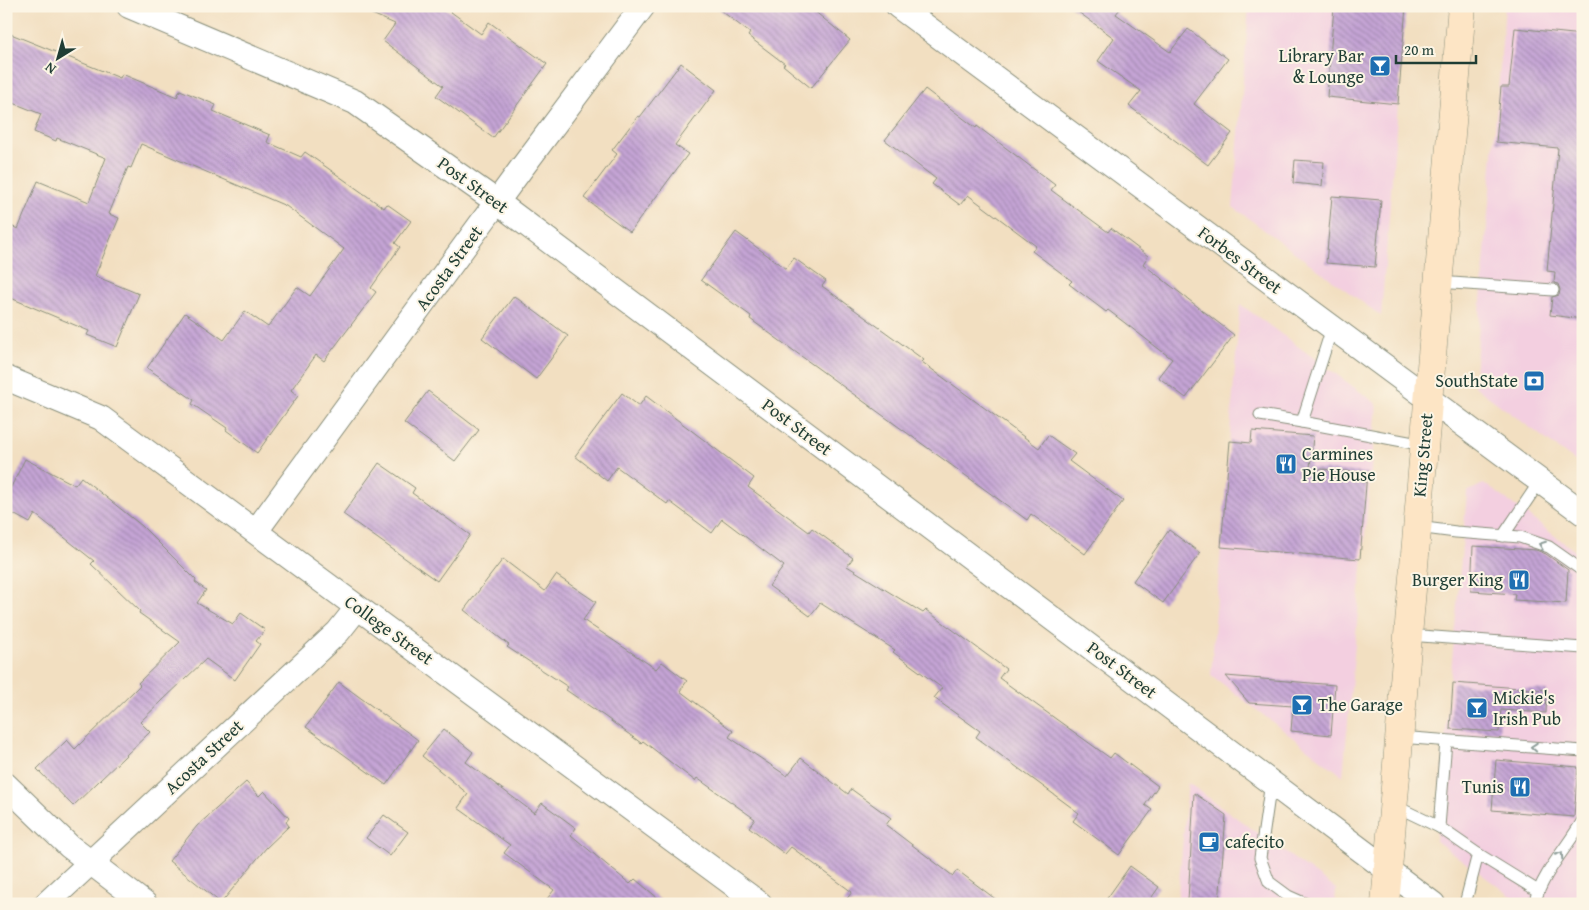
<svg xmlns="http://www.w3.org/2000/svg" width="1589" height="910" font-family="'Gentium Book Plus',serif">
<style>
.built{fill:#f3cfe0}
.building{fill:url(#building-back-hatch)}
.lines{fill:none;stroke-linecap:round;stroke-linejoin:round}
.service-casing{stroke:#888e7a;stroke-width:13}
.minor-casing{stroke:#888e7a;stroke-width:26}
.secondary-casing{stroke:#888e7a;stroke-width:29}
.service{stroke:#fff;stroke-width:11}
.minor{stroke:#fff;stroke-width:24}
.secondary{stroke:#fde5c5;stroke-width:28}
.oneway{stroke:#8f9e9a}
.labels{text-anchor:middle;stroke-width:4;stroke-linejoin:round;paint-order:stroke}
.poi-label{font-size:18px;fill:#1f3d34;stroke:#fcf5e5;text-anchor:end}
.street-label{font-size:18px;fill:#1f3d34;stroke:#fcf5e5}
</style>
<defs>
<pattern id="building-back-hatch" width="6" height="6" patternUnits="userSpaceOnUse" patternTransform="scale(1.25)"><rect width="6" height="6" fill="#c5a4d5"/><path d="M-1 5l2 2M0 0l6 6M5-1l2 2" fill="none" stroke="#9f87ae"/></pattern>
</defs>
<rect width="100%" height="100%" fill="#fcf5e5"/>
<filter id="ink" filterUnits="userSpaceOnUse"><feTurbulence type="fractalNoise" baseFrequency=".02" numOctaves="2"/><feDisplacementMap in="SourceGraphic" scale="10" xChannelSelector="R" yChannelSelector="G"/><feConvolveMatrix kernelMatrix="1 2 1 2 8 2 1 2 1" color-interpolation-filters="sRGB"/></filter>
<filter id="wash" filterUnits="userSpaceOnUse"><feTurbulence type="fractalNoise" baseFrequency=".0096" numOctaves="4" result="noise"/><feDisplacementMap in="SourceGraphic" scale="20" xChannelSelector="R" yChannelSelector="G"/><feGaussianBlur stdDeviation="1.12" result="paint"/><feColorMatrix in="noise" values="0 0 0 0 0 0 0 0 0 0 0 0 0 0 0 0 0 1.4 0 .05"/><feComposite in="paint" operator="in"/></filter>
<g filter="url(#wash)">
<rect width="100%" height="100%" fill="#f2dfc1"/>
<g class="built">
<polygon points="1249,6 1406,6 1381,316 1233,207"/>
<polygon points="1505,6 1583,6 1583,467 1474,386"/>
<polygon points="1240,304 1377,404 1343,776 1211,675"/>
<polygon points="1483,484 1491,488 1583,557 1583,904 1522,904 1436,841 1467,492"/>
<polygon points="1188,783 1336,889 1335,904 1177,904"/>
</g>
<g id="blocks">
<g class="building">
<polygon points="354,6 443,6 481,34 489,22 547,64 493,138 436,96 443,86 383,41 395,24"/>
<polygon points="715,6 808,6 850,40 811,88 783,65 785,64 748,36 750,33"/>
<polygon points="1070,6 1122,6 1116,14 1170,52 1188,29 1228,59 1194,104 1232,133 1208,165 1129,106 1141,91 1098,61 1114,38"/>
<polygon points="1334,6 1406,6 1398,104 1327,97"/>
<polygon points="1515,28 1583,35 1583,319 1550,315 1552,297 1559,295 1560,290 1558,284 1554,283 1555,272 1547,271 1558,148 1496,142 1501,87 1509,87"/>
<polygon points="6,32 120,78 122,74 177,97 180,90 216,105 213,111 270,135 267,142 301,157 305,152 384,208 387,204 411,221 395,243 400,247 371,288 376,292 324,361 316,355 291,390 298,396 257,453 226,430 227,428 192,404 194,400 147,368 185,313 224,340 245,311 268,327 297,287 310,296 344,249 286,206 141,144 131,168 128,167 109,214 119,218 95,276 139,294 117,347 87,335 89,331 6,296 6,224 18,229 38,181 89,202 106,158 57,138 56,141 34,132 41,114 6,100"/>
<polygon points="681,63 716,90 675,145 688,154 630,232 584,198 617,154 612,150 638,116 640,117"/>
<polygon points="925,89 976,128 977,126 1055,185 1051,190 1108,232 1111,228 1148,256 1143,264 1234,335 1186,398 1158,377 1172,359 1108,310 1106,312 1069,284 1072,281 1032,251 1036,246 968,195 960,205 932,184 936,179 885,140"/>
<polygon points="1295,160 1324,162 1322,186 1293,183"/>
<polygon points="1332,196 1381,200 1375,267 1326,263"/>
<polygon points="736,232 786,269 794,258 826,281 822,286 924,360 922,362 1039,448 1048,435 1075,454 1069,461 1123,501 1085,554 1031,514 1027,520 750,319 751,316 701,280"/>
<polygon points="514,296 568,336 536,379 482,338"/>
<polygon points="428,391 479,430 455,461 404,423"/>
<polygon points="622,393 639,406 646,396 754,478 748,487 809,532 812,528 853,558 847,566 923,613 926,610 1006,669 999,678 1110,758 1114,753 1158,786 1145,805 1152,810 1119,855 1073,821 1079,813 976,737 980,731 934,698 942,688 893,652 895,650 820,603 810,616 769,586 784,566 722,519 712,533 669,501 667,504 617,467 607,481 575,456"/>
<polygon points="1252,431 1313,436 1310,468 1367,473 1360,559 1221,547 1230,441 1251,443"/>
<polygon points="25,459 75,485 81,477 142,526 196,580 195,582 206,590 197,603 233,624 241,613 265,630 256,641 260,644 235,680 206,659 140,722 150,732 73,806 37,769 67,740 75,749 140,685 138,683 180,642 139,613 140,611 91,564 94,561 35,514 30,523 6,510 6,497"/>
<polygon points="379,463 415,488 412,493 470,535 437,581 343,514"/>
<polygon points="1169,530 1200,553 1163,603 1133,581"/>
<polygon points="1473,546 1536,550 1546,554 1568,570 1566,603 1514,600 1515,594 1471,591"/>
<polygon points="503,559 545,591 556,575 596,602 583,620 656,669 662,662 687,681 680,691 733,731 729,737 787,776 801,758 848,794 851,789 891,818 886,825 953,876 957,870 1002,904 843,904 852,892 791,847 785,854 749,827 755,819 697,778 695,781 643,741 641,743 604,716 566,690 568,687 507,647 509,645 464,610"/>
<polygon points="1226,676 1335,685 1331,735 1291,731 1293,706 1249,703"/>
<polygon points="339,682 418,740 386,785 306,727"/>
<polygon points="1453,683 1547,690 1546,713 1501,710 1499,732 1450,729"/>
<polygon points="444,729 473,752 466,762 534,813 542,803 576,828 571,835 630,884 635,879 665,904 543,904 554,890 504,853 510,845 458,808 468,794 422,756"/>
<polygon points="1496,760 1578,767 1574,817 1492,810"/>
<polygon points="246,782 259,796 264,791 289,818 286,822 289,826 266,848 221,903 169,861 197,826"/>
<polygon points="1194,793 1226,815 1219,904 1188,901"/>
<polygon points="384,815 408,832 390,856 366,838"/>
<polygon points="1130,866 1159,887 1147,904 1103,904"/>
</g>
</g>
</g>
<g filter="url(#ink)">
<use href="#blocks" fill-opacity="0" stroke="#888e7a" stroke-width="1"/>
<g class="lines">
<g class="service-casing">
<g id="service">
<polyline points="1438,282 1553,290"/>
<polyline points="1332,328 1302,422 1424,445"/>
<polyline points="1260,415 1302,422"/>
<polyline points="1417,527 1456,532 1520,537 1549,547 1583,571"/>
<polyline points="1503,536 1540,481"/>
<polyline points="1408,635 1583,648"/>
<polyline points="1399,737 1583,751"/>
<polyline points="1271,782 1260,858 1269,882 1288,896 1306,904"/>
<polyline points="1393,805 1439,827 1478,854"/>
<polyline points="1439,827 1446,741"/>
<polyline points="1465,904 1478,854 1538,891"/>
<path d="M 1534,904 C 1543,872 1567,848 1583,820"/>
</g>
</g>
<g class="minor-casing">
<g id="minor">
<polyline points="129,6 355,102 497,202 1433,904"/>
<polyline points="898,6 1583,513"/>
<polyline points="6,378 101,418 760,904"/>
<polyline points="256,531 521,169 643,6"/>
<polyline points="6,785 69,846 145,904"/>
<polyline points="46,904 338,632 357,608"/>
</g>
</g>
<g class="secondary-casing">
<polyline id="secondary" points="1385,904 1462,6"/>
</g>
<use href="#service" class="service"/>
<use href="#minor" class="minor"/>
<use href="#secondary" class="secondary"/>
</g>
<defs><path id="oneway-chevron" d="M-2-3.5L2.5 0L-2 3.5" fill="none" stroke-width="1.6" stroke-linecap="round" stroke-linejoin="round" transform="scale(1.25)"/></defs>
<g class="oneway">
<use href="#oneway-chevron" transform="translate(1542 545) rotate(-159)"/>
<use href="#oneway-chevron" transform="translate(1534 747) rotate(-176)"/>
<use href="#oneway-chevron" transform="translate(1560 855) rotate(-57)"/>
</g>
</g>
<defs>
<g id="bar-square" transform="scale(1.125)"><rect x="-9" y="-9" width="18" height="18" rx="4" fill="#1f6fb2" stroke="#fcf5e5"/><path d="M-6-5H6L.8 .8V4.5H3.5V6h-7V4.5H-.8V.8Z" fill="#fff"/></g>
<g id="bank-square" transform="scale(1.125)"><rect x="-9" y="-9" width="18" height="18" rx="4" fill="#1f6fb2" stroke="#fcf5e5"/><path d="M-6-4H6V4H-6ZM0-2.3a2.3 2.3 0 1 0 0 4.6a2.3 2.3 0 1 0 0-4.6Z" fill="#fff"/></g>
<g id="restaurant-square" transform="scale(1.125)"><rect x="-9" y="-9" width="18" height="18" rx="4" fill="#1f6fb2" stroke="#fcf5e5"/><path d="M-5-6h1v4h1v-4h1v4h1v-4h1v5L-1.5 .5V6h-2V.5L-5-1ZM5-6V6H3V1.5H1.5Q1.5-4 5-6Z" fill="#fff"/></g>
<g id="cafe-square" transform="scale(1.125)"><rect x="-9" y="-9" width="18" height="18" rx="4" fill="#1f6fb2" stroke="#fcf5e5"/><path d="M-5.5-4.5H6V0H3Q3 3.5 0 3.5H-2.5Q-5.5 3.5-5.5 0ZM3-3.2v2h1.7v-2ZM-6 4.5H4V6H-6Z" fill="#fff"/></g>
</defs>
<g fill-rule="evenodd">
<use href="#bar-square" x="1380" y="66"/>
<use href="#bank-square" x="1534" y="381"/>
<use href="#restaurant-square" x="1286" y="464"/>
<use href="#restaurant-square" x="1519" y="580"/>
<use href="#bar-square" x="1302" y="705"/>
<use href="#bar-square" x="1477" y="708"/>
<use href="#restaurant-square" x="1520" y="787"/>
<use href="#cafe-square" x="1209" y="842"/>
</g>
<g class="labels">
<g class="poi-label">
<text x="1364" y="62">Library Bar<tspan x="1364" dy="21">&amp; Lounge</tspan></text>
<text x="1518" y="387">SouthState</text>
<text x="1302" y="460" text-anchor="start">Carmines<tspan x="1302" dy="21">Pie House</tspan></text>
<text x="1503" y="586">Burger King</text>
<text x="1493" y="704" text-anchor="start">Mickie's<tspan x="1493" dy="21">Irish Pub</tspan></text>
<text x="1318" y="711" text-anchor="start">The Garage</text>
<text x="1504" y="793">Tunis</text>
<text x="1225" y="848" text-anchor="start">cafecito</text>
</g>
<g class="street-label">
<text transform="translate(473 185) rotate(36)" y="6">Post Street</text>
<text transform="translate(1240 260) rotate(37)" y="6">Forbes Street</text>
<text transform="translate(449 268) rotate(-54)" y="6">Acosta Street</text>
<text transform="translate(797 427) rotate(37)" y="6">Post Street</text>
<text transform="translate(1423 455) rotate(-85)" y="6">King Street</text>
<text transform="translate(389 630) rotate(36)" y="6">College Street</text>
<text transform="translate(1122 670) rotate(37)" y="6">Post Street</text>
<text transform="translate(204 757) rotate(-43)" y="6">Acosta Street</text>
</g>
</g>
<rect width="1589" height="910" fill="none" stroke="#fcf5e5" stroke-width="25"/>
<g transform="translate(58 58) rotate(217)" stroke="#fcf5e5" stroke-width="4" paint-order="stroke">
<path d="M0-4L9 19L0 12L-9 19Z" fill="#1f3d34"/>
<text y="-8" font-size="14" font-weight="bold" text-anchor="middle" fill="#1f3d34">N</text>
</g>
<path d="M1396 55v8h80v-8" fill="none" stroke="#1f3d34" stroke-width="2.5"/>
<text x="1404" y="55" font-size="15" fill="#1f3d34" stroke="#fcf5e5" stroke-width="4" paint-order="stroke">20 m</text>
</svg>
